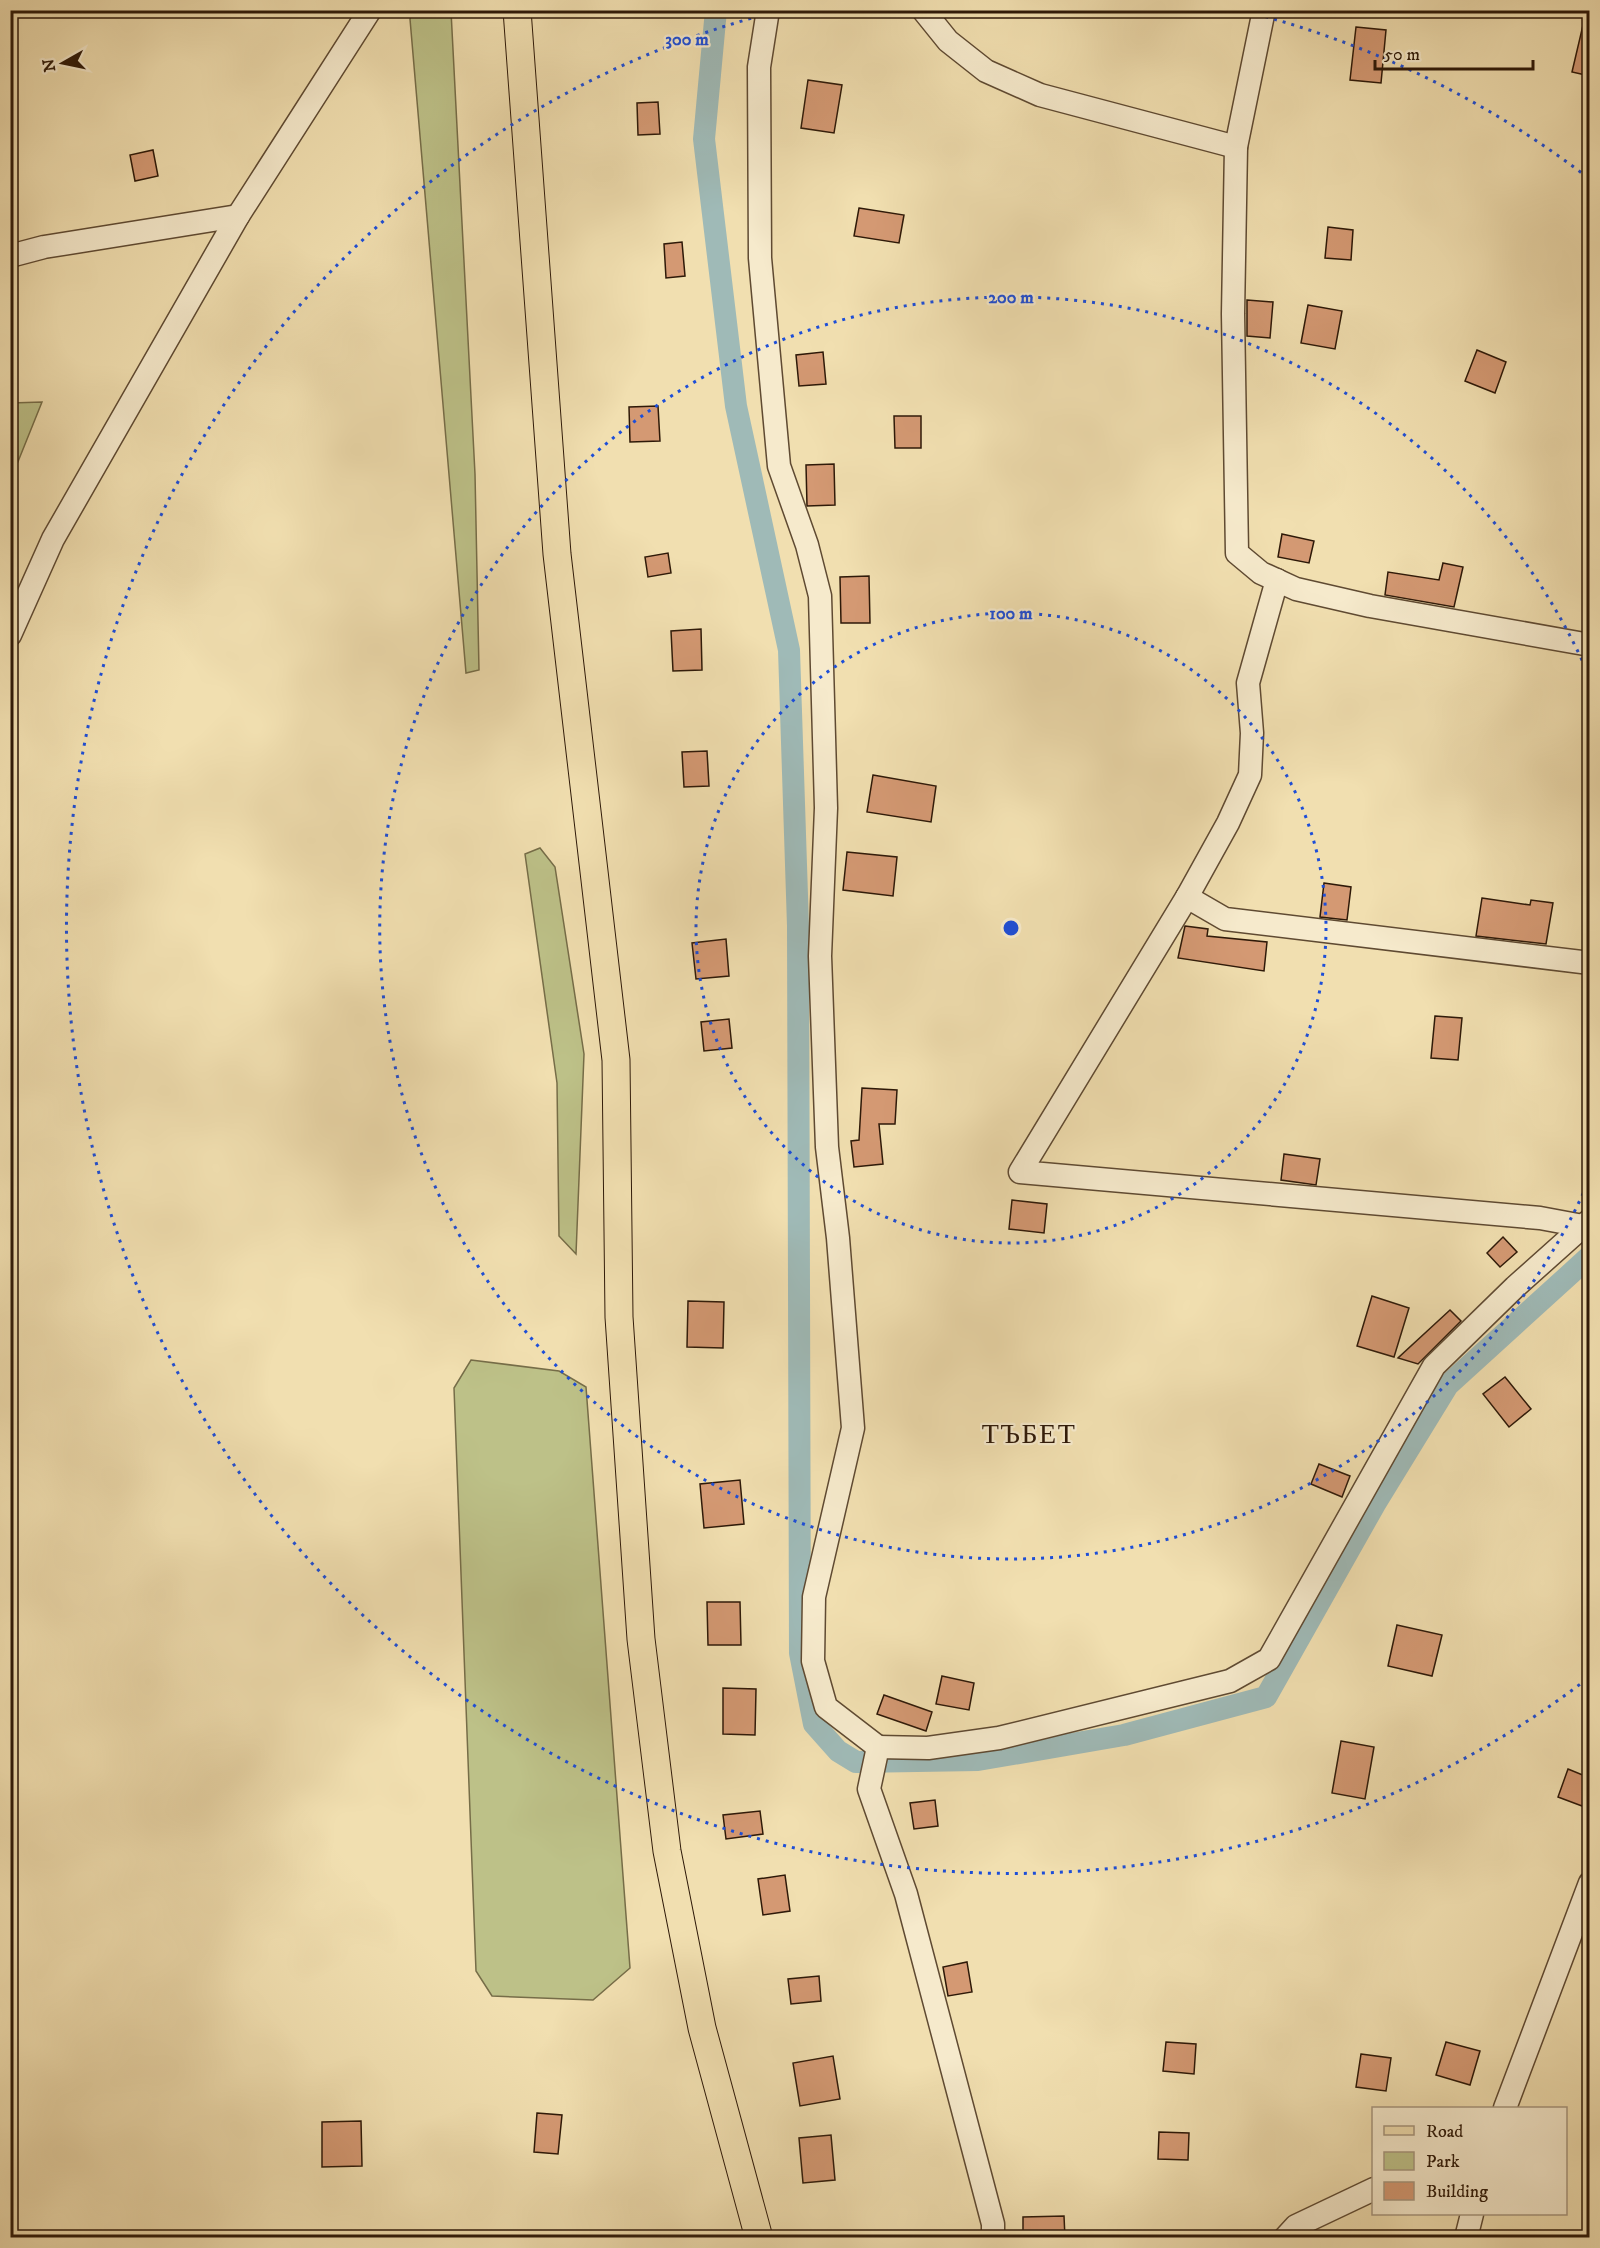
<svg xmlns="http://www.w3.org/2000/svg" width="1600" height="2248" font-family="'IM FELL DW Pica',serif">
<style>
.green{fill:#bdc188;stroke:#766d48;stroke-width:1.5}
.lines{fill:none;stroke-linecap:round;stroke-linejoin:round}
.canal{stroke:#9fbab7;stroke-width:22}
.building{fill:#d49973;stroke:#2e1908;stroke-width:1.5}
.minor-casing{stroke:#5f4a32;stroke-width:25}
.major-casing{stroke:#2e1908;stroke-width:29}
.minor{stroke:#f6eacc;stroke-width:22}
.major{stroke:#f1dfb0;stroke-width:27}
.ring{fill:none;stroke:#1d4ed8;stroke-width:3;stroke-dasharray:3 6}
.labels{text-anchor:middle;stroke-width:4.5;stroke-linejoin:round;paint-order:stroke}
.quarter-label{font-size:28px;letter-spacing:1.5px;fill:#2e1908;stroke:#f6eacc}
.centre{fill:#1d4ed8;stroke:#f6eacc;stroke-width:3}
.ring-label{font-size:18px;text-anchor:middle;font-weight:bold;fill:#1d4ed8;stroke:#f6eacc;stroke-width:4.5;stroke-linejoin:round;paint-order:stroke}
</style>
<rect width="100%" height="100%" fill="#f1dfb0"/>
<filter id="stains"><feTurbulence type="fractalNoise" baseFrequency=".00333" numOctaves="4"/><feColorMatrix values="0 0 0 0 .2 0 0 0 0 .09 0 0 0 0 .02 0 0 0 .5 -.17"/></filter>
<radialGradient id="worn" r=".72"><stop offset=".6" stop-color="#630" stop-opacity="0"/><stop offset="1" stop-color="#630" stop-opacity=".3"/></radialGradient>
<g class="green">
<polygon points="412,11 451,11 475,474 479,670 466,673 410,19"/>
<polygon points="42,402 11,479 11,403"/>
<polygon points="540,848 555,867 584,1054 576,1254 559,1236 557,1083 525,854"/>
<polygon points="471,1360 559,1371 586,1387 630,1968 593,2000 492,1996 476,1971 454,1388"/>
</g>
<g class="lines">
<polyline class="canal" points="716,10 704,139 736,406 789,650 798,926 800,1653 814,1724 838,1751 856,1762 978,1760 1124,1735 1266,1697 1375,1504 1448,1385 1590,1256"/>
</g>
<g class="building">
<polygon points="1583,25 1590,26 1590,76 1572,72"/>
<polygon points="1356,27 1386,30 1381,83 1350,80"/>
<polygon points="808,80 842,85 834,133 801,128"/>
<polygon points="658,102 660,134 638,135 637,103"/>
<polygon points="153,150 158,176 135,181 130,155"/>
<polygon points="859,208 904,215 899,243 854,236"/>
<polygon points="1328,227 1353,230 1351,260 1325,258"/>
<polygon points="682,242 685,276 666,278 664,244"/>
<polygon points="1247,300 1273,302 1270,338 1247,336"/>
<polygon points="1308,305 1342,311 1335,349 1301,343"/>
<polygon points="1477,350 1506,362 1495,393 1465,381"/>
<polygon points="823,352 826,384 799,386 796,355"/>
<polygon points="658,406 660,441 630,442 629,407"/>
<polygon points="894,416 921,416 921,448 895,448"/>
<polygon points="834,464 835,505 807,506 806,465"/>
<polygon points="1282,534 1314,541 1309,563 1278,557"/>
<polygon points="668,553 671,573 648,577 645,557"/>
<polygon points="1443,563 1463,567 1454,607 1385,595 1388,572 1439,580"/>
<polygon points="869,576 870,623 841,623 840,577"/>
<polygon points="701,629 702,670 673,671 671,631"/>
<polygon points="707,751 709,786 684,787 682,752"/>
<polygon points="873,775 936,786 931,822 867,812"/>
<polygon points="847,852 897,857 893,896 843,890"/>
<polygon points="1324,883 1351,887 1347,920 1320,917"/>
<polygon points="1482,898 1530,905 1531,900 1553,903 1546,944 1476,936"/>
<polygon points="1185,926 1208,929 1207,936 1267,942 1264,971 1178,958"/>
<polygon points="726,939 729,976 696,979 692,943"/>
<polygon points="1435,1016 1462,1018 1458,1060 1431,1058"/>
<polygon points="729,1019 732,1048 704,1051 701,1022"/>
<polygon points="862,1088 897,1090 895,1124 879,1124 883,1164 854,1167 851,1141 859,1140"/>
<polygon points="1284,1154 1320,1159 1316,1185 1281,1180"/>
<polygon points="1012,1200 1047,1204 1044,1233 1009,1229"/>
<polygon points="1503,1237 1517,1252 1500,1267 1487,1253"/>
<polygon points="1372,1296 1409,1308 1394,1357 1357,1346"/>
<polygon points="688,1301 724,1302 723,1348 687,1347"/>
<polygon points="1450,1310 1461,1321 1418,1364 1398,1358"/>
<polygon points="1505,1377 1531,1409 1509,1427 1483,1394"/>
<polygon points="1319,1464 1350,1476 1342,1497 1311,1484"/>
<polygon points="740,1480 744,1524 704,1528 700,1484"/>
<polygon points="707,1602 740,1602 741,1645 708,1645"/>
<polygon points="1397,1625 1442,1635 1432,1676 1388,1666"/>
<polygon points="942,1676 974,1683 969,1710 936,1704"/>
<polygon points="723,1688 756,1689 755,1735 723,1734"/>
<polygon points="884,1695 932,1712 926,1731 877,1714"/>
<polygon points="1341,1741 1374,1747 1365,1799 1332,1793"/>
<polygon points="1568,1769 1590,1778 1590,1787 1582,1806 1558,1797"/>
<polygon points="935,1800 938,1826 914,1829 910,1803"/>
<polygon points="760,1811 763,1834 726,1839 723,1815"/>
<polygon points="785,1875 790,1911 763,1915 758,1879"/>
<polygon points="967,1962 972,1992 948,1996 943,1967"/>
<polygon points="819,1976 821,2001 791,2004 788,1979"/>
<polygon points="1166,2042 1196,2044 1194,2074 1163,2071"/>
<polygon points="1446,2042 1480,2051 1470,2085 1436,2075"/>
<polygon points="1361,2054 1391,2058 1386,2091 1356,2087"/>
<polygon points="833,2056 840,2099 800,2106 793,2063"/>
<polygon points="537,2113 562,2115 558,2154 534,2152"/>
<polygon points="361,2121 362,2166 322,2167 322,2122"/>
<polygon points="1159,2132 1189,2133 1188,2160 1158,2159"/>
<polygon points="831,2135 835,2180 803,2183 799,2138"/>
<polygon points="1064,2216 1065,2238 1023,2238 1023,2217"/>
</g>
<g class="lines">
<g class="minor-casing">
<g id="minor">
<polyline points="768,10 759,67 760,258 779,466 807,545 820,596 826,808 820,956 827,1147 838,1238 853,1428 814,1597 813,1661 826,1707 878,1747"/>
<polyline points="923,10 948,41 986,71 1040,95 1236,147"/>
<polyline points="1264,10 1236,147 1233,314 1237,553 1261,573 1296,589 1370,606 1590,645"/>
<polyline points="10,256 44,247 238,216"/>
<polyline points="1277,580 1248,683 1252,733 1250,775 1228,823 1187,897 1020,1172 1540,1218 1583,1226"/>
<polyline points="10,635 53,539 238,216 370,10"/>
<polyline points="1187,897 1225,919 1590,963"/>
<polyline points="1505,2108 1590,1883"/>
<polyline points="993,2238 993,2224 906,1894 869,1789 878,1747 928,1748 999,1738 1230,1681 1269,1659 1434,1366 1515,1287 1590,1220"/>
<polyline points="1285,2238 1296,2226 1374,2189"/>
<polyline points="1466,2238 1472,2214"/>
</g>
</g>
<g class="major-casing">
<polyline id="major" points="517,10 557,554 616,1060 619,1317 641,1639 667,1851 702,2028 759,2238"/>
</g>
<use href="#minor" class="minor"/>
<use href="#major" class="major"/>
</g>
<g class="ring">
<circle cx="1011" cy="928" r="315"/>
<path d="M1587 1185A631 631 0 1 1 1587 671"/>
<path d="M1587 1679A946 946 0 1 1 774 12M1248 12A946 946 0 0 1 1587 177"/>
</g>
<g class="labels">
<g class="quarter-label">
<text x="1029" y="1443">ТЪБЕТ</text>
</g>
</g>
<circle cx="1011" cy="928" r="9" class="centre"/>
<g class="ring-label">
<text x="687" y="45">300 m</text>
<text x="1011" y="303">200 m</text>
<text x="1011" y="619">100 m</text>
</g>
<rect width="1600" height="2248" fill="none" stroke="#f1dfb0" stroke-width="36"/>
<rect x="12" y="12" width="1576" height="2224" fill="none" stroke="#2e1908" stroke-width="3"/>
<rect x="18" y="18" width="1564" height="2212" fill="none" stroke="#2e1908" stroke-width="1.5"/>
<rect x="1372" y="2107" width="195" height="108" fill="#f6eacc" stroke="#a6967e" stroke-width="1.5"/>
<rect x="1384" y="2126" width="30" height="9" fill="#f1dfb0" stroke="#a6967e" stroke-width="1.5"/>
<text x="1426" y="2137" font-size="18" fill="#2e1908">Road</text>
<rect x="1384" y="2152" width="30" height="18" fill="#bdc188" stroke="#a6967e" stroke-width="1.5"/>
<text x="1426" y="2167" font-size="18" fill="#2e1908">Park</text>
<rect x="1384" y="2182" width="30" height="18" fill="#d49973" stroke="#a6967e" stroke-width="1.5"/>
<text x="1426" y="2197" font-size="18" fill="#2e1908">Building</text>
<g transform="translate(63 63) rotate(261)" stroke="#f6eacc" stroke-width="4.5" paint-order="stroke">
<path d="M0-4.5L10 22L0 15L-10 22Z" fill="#2e1908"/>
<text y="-9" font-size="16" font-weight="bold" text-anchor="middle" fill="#2e1908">N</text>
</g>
<path d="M1375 60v9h158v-9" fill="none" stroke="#2e1908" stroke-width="3"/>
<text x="1384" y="60" font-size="18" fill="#2e1908" stroke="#f6eacc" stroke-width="4.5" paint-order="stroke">50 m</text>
<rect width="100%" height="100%" filter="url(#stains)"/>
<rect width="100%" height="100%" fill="url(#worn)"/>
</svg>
